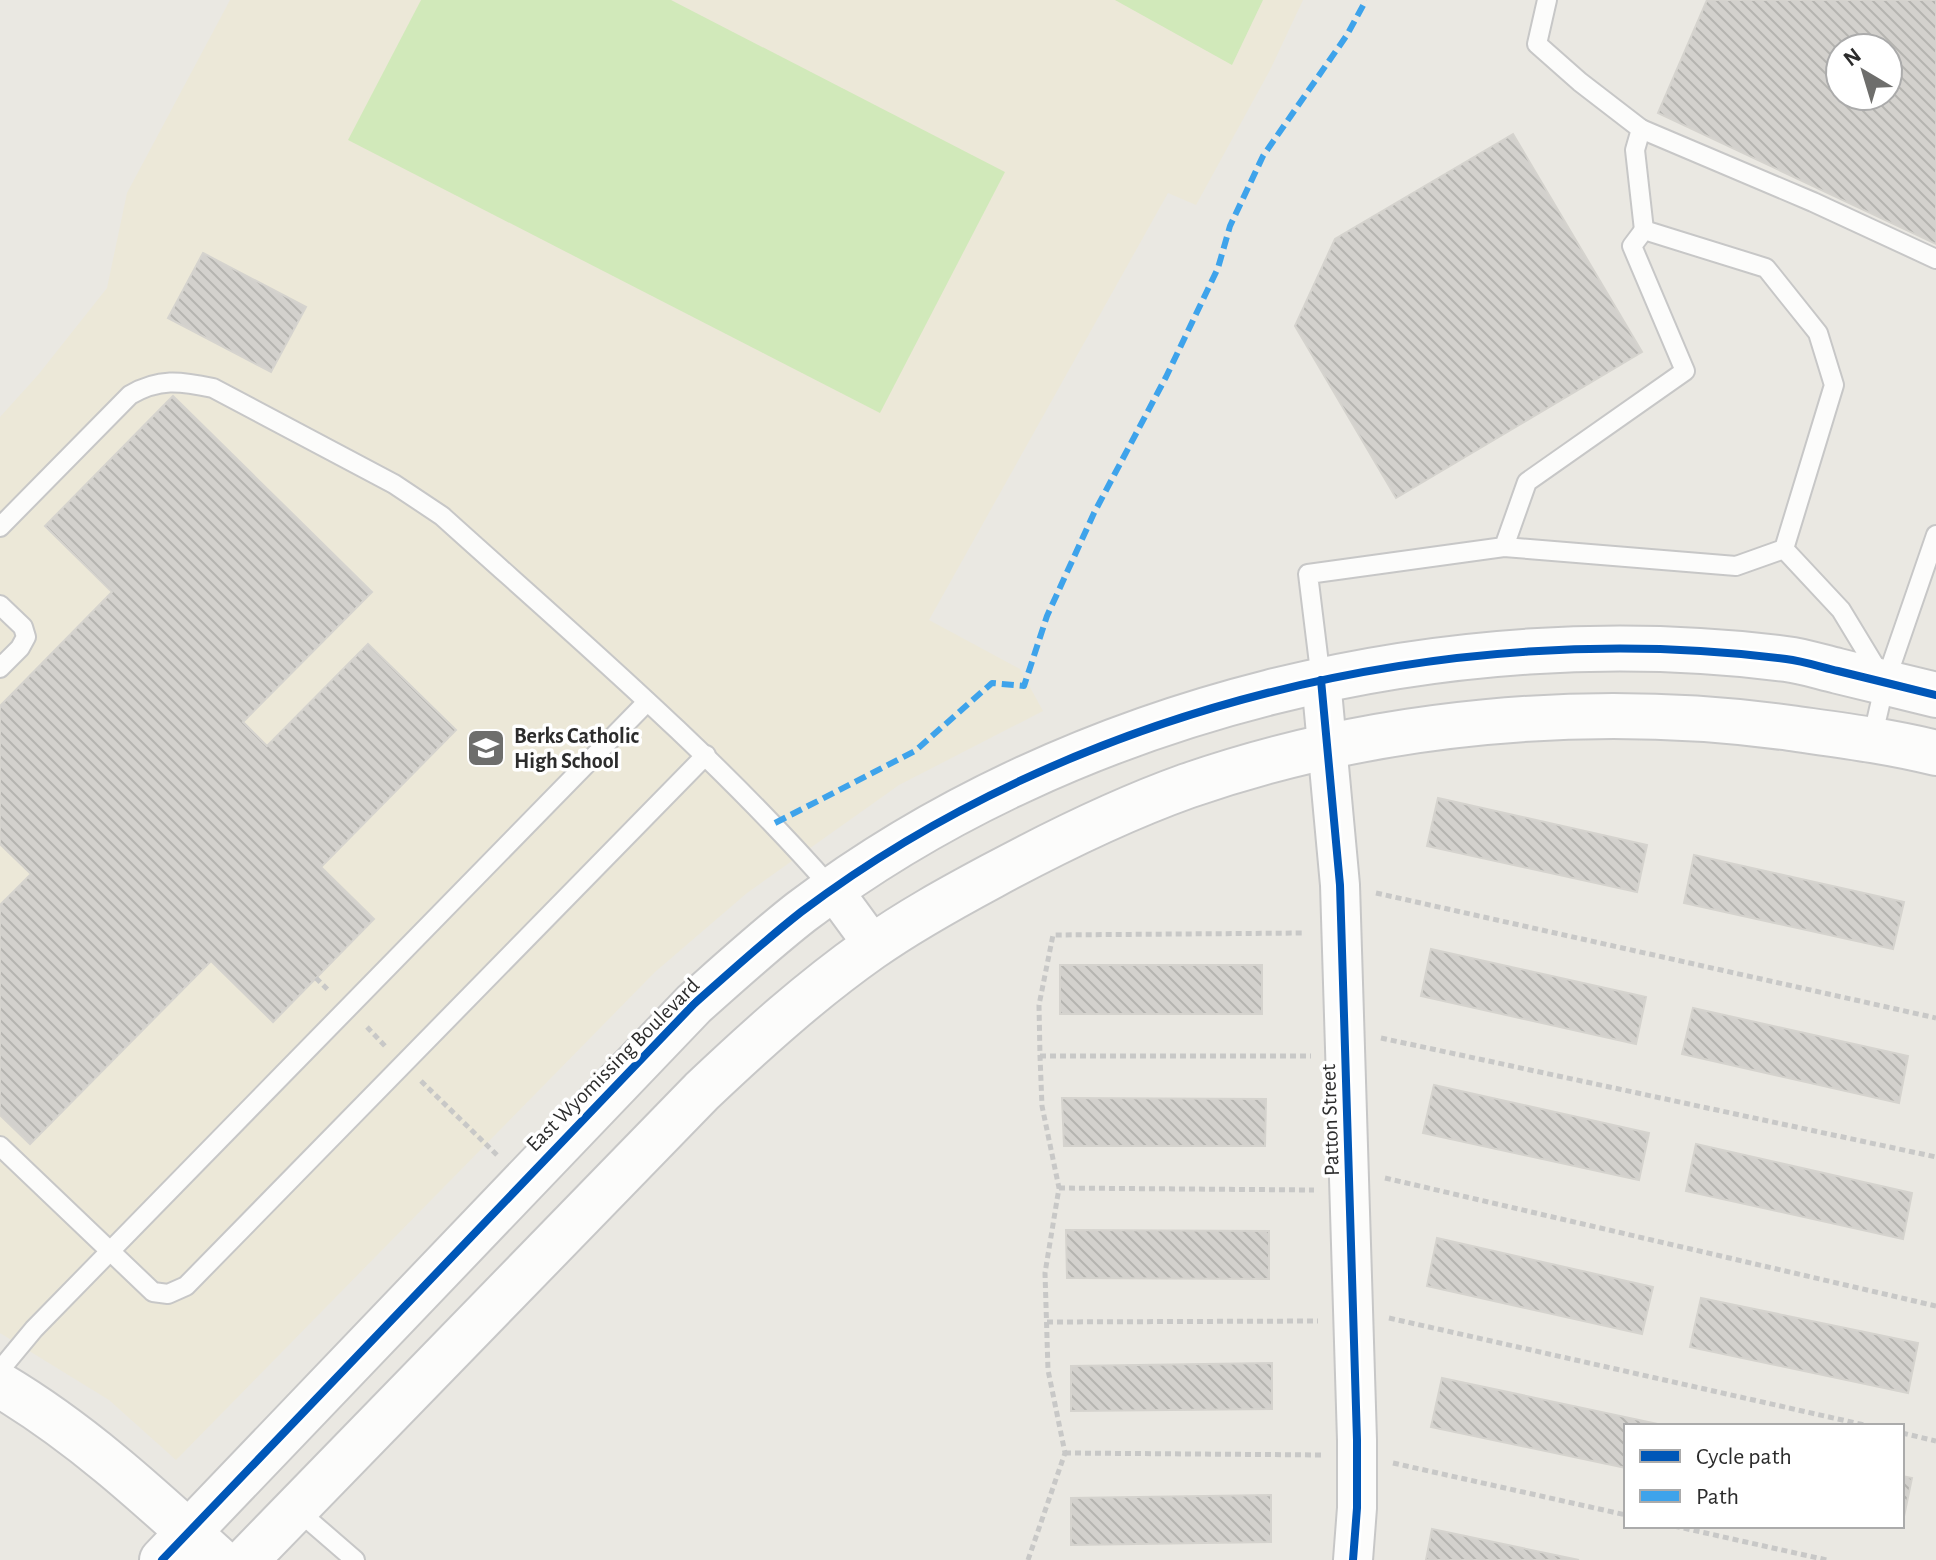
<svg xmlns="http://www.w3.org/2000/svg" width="1936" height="1560" font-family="'Alegreya Sans',sans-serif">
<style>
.education{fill:#ece8d8}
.pitch{fill:#d1e9ba}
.building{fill:url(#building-back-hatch);stroke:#d5d3ce;stroke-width:2;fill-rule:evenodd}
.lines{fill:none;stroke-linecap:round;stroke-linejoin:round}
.service-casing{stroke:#c7c7c7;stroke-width:22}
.minor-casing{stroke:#c7c7c7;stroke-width:42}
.tertiary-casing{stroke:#c7c7c7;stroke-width:48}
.path{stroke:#c8c8c7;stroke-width:5;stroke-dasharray:6 4;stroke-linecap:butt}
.service{stroke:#fcfcfb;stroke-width:18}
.minor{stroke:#fcfcfb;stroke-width:38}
.tertiary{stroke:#fcfcfb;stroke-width:44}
.quiet{stroke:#3ea3eb;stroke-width:6;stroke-dasharray:12 6;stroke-linecap:butt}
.cycleway-casing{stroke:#fff;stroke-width:13}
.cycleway{stroke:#0057b8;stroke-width:8}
.labels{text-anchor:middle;stroke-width:7;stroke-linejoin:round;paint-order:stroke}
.poi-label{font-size:22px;font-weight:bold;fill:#2c2c2c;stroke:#fff;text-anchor:start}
.street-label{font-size:22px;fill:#2c2c2c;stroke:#fff}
</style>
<defs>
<pattern id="building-back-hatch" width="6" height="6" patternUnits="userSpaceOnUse" patternTransform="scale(2)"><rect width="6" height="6" fill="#d3d1cd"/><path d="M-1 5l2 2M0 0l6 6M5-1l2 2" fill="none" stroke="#b5b4b0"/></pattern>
</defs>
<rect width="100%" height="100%" fill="#eae8e2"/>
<polygon class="education" points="230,0 1303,0 1270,70 1196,205 1168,193 929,620 1020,669 1043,711 899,785 747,893 655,972 176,1460 109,1400 0,1333 0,417 38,375 107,288 127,193"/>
<g class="pitch">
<polygon points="421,0 671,0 1005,172 880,413 348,140"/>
<polygon points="1115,0 1263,0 1232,65"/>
</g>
<g class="building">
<path d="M 1707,0 L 1936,0 L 1936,244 L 1658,113 ZM 1840,48 L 1888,48 L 1888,96 L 1840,96 Z"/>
<polygon points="1513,134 1642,352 1396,498 1295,326 1335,239"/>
<polygon points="203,253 306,307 271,372 168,318"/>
<polygon points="173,396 372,592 243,722 267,746 368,644 456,730 321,867 374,919 273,1022 211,961 30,1144 0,1115 0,905 31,874 0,844 0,706 112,592 45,526"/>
<polygon points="1438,798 1647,845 1637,892 1427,846"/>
<polygon points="1694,855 1904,902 1893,949 1684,903"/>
<polygon points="1431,949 1646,997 1636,1044 1421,996"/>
<rect x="1060" y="965" width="202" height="49"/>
<polygon points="1693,1008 1908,1056 1899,1103 1682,1054"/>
<polygon points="1434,1085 1649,1133 1639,1180 1423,1133"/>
<polygon points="1062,1098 1266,1099 1265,1146 1064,1146"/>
<polygon points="1696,1144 1912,1193 1903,1239 1686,1191"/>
<polygon points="1066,1230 1269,1231 1269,1279 1067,1278"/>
<polygon points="1437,1238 1653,1287 1642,1334 1427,1286"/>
<polygon points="1701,1298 1918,1343 1908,1393 1690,1347"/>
<polygon points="1272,1363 1272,1409 1071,1411 1071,1366"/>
<polygon points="1442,1378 1658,1424 1658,1426 1626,1426 1626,1468 1431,1427"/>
<polygon points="1902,1476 1912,1478 1902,1526"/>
<polygon points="1271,1495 1271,1542 1071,1545 1071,1498"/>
<polygon points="1432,1529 1579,1560 1426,1560"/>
</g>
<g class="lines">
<g class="service-casing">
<g id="service">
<polyline points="1547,0 1537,44 1580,82 1641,129 1635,150 1644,230"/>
<polyline points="1641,129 1813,202 1936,259"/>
<path d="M 0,527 L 130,395 C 159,378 180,381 213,388 L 394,484 L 442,516 C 576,637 714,754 833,890"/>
<polyline points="1784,549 1841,610 1881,676"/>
<polyline points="0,605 23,627 26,637 20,648 0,668"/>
<polyline points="1321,680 1308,574 1504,547 1736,566 1784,549 1834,385 1818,333 1766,268 1644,230 1632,246 1685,371 1527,482 1504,547"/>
<polyline points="1872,739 1885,683 1936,535"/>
<polyline points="0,1146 153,1292 168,1294 186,1286 706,755"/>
<polyline points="0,1370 34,1329 647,702"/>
<polyline points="296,1509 355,1560"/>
</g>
</g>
<g class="minor-casing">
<g id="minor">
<polyline points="1321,680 1340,885 1357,1440 1357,1508 1353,1560"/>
<polyline points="833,890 874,946"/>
</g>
</g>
<g class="tertiary-casing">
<g id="tertiary">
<path d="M 0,1385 C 81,1433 150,1497 219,1560"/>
<path d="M 162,1560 L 694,1004 C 729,973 764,941 801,912 C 1072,707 1450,616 1786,659 C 1803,661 1821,667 1838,671 C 1871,679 1903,687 1936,695"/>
<path d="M 246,1560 L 702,1091 C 756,1040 810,991 871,948 C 909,921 951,898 992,876 C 1055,842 1120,810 1187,786 C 1377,720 1592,701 1790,728 C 1839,735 1888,741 1936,753"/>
</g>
</g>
<g class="path">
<polyline points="1376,893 1936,1018"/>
<polyline points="316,978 328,990"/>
<polyline points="367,1027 385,1046"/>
<polyline points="1381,1038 1936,1157"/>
<polyline points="1040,1056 1311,1056"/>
<polyline points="421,1081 497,1155"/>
<polyline points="1385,1178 1936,1306"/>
<polyline points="1059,1188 1314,1190"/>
<polyline points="1389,1318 1869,1426"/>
<polyline points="1047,1322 1318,1321"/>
<polyline points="1902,1433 1936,1441"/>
<polyline points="1065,1453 1324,1455"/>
<polyline points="1393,1463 1626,1515"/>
<polyline points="1674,1526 1827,1560"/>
<polyline points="1028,1560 1065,1453 1048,1370 1045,1273 1059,1188 1042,1106 1040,1056 1039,1005 1053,935 1305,933"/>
</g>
<use href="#service" class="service"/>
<use href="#minor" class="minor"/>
<use href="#tertiary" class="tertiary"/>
<polyline class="quiet" points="775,823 915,751 992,683 1024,686 1047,616 1094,513 1166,377 1218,268 1230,226 1263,156 1347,35 1366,0"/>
<g class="cycleway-casing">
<g id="cycleway">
<polyline points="1321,680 1340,885 1357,1440 1357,1508 1353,1560"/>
<path d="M 162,1560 L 694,1004 C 729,973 764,941 801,912 C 1072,707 1450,616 1786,659 C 1803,661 1821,667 1838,671 C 1871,679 1903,687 1936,695"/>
</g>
</g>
<use href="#cycleway" class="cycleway"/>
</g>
<defs>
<g id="school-square" transform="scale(2)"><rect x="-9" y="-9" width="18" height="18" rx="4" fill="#6e6e6c" stroke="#fff"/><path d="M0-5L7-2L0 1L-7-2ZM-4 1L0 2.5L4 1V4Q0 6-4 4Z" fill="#fff"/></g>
</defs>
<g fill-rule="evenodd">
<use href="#school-square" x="486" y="748"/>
</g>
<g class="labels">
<g class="poi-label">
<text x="514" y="743">Berks Catholic<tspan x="514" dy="25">High School</tspan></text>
</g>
<g class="street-label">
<text transform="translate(612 1064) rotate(-45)" y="8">East Wyomissing Boulevard</text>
<text transform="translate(1329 1120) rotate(-92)" y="8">Patton Street</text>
</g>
</g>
<rect x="1624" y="1424" width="280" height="104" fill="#ffffff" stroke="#ababab" stroke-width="2"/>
<rect x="1640" y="1450" width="40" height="12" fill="#0057b8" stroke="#ababab" stroke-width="2"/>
<text x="1696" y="1464" font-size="24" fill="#2c2c2c">Cycle path</text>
<rect x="1640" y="1490" width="40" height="12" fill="#3ea3eb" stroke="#ababab" stroke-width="2"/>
<text x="1696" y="1504" font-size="24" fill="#2c2c2c">Path</text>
<g transform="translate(1864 72) rotate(322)"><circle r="38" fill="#ffffff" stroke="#ababab" stroke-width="2"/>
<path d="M0-6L14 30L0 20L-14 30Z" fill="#6e6e6c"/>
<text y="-12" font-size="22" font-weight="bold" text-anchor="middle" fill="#2c2c2c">N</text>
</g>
</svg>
